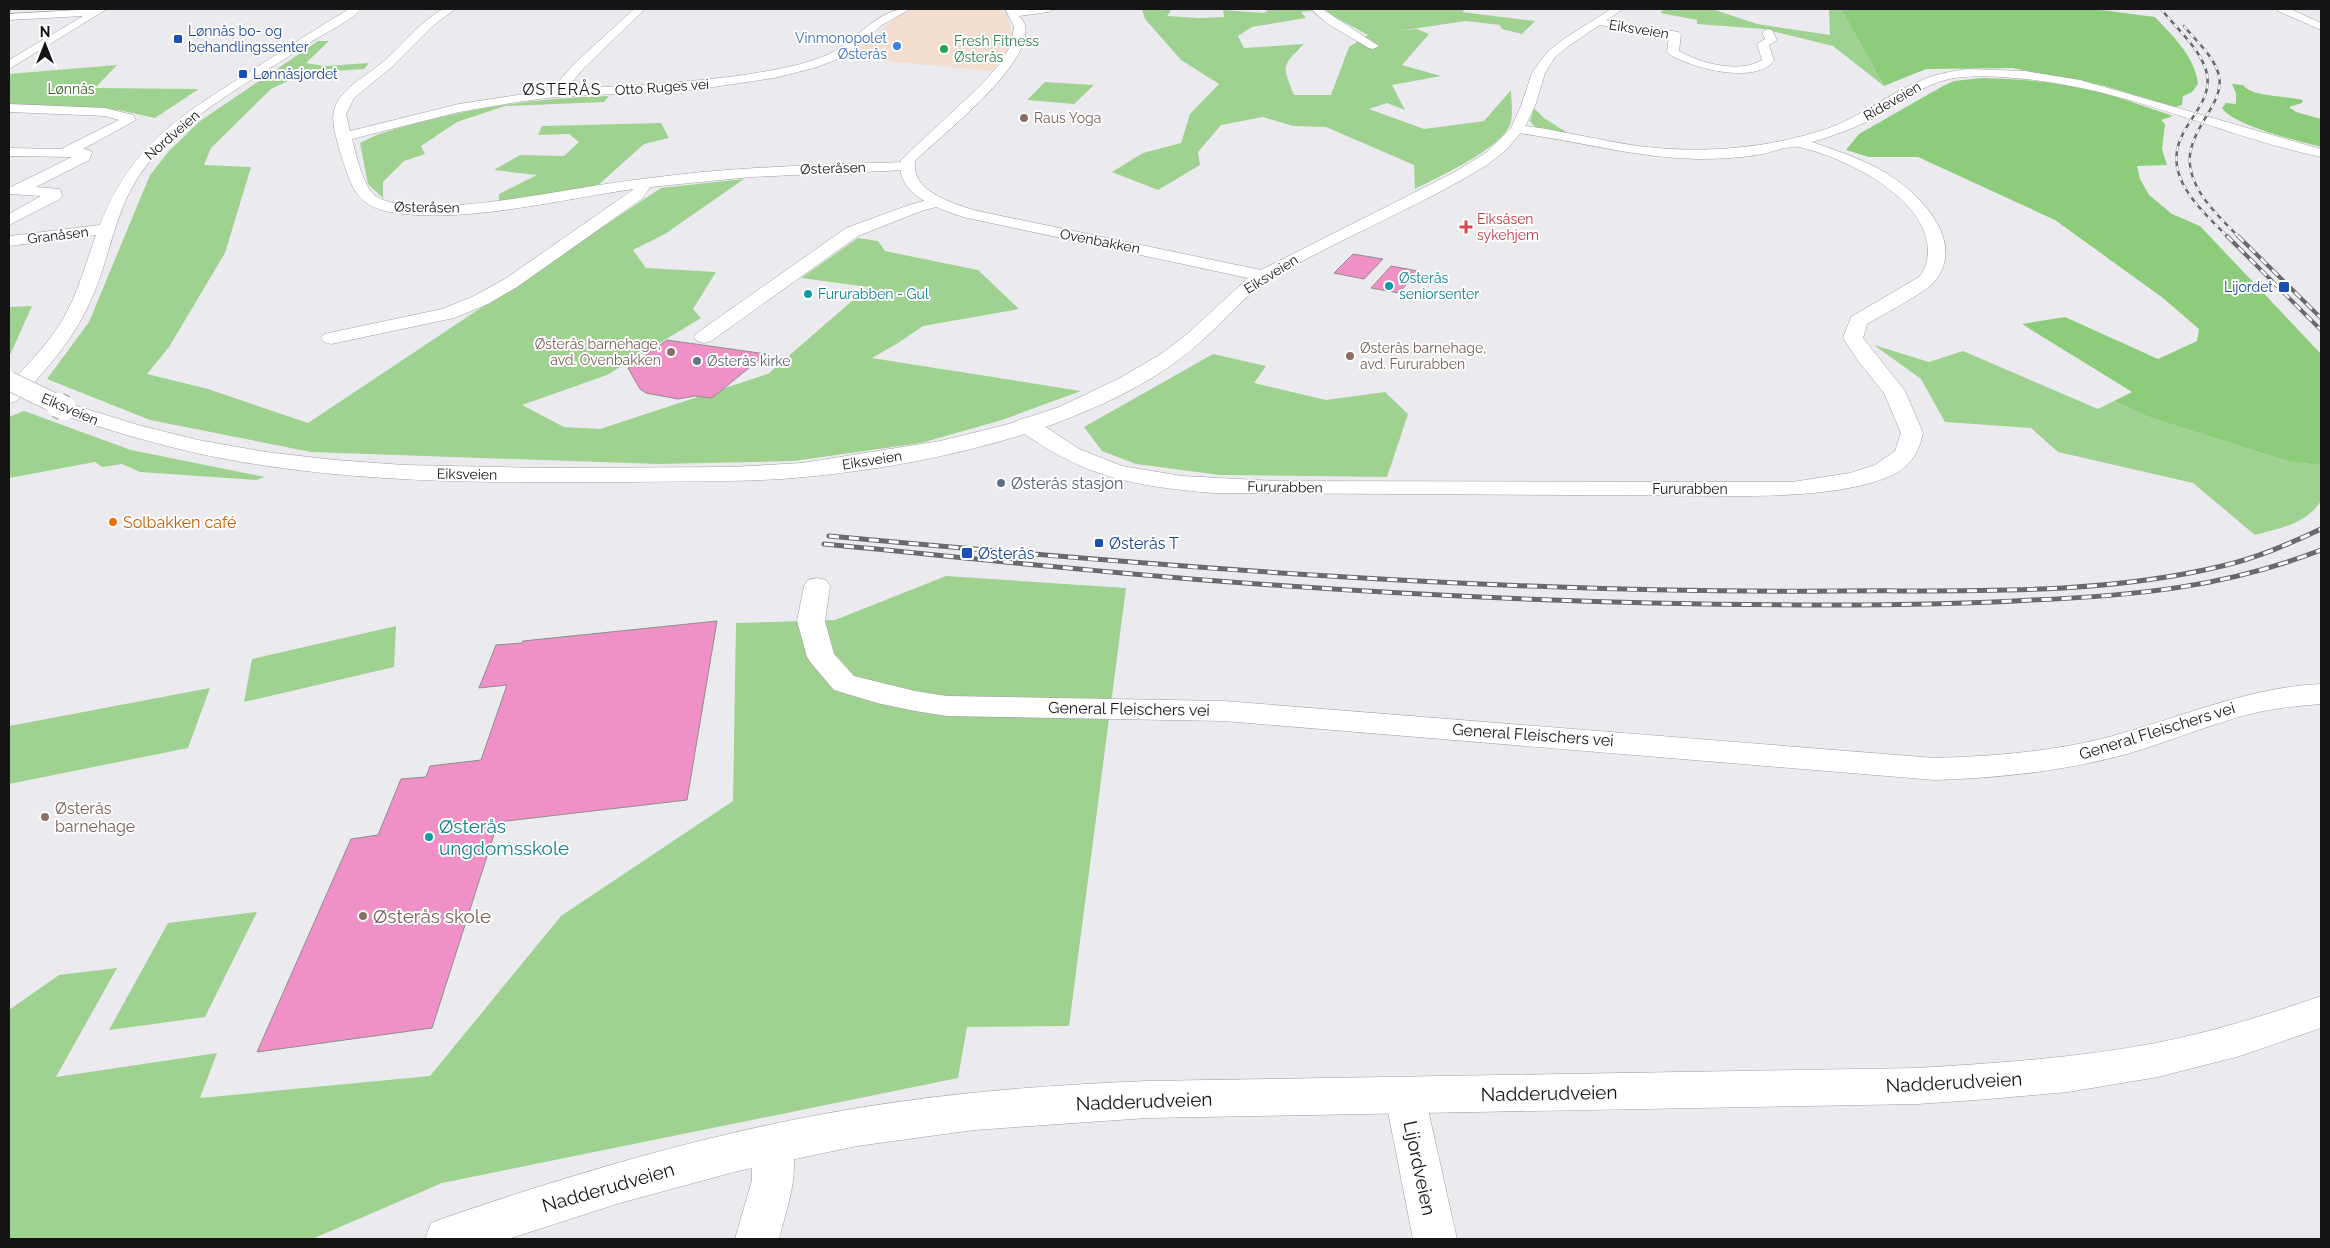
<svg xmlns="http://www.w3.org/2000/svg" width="2330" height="1248" font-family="Raleway,sans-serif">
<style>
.commercial{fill:#f2ddcf}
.green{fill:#9fd290}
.forest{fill:#8dcc7a}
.building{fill:#ef91c6;stroke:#908c8e}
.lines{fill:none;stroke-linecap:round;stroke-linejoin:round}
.street-casing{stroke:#9e9ea2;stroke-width:1}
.secondary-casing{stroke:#9e9ea2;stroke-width:1}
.street{fill:#fff;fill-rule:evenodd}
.secondary{fill:#fff;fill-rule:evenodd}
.rail-far2-casing{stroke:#69696c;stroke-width:2.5}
.rail-far1-casing{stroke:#69696c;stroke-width:4}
.rail-casing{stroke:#69696c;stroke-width:5}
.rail-far2{stroke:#fff;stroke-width:2;stroke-dasharray:5;stroke-linecap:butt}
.rail-far1{stroke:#fff;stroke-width:2.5;stroke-dasharray:8;stroke-linecap:butt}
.rail{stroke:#fff;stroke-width:3;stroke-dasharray:10;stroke-linecap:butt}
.secondary-bridge-far1-casing{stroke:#9e9ea2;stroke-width:20;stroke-linecap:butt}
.secondary-bridge-casing{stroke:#9e9ea2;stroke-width:26;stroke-linecap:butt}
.secondary-bridge-far1{stroke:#fff;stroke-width:19}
.secondary-bridge{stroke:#fff;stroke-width:24}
.transit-dot{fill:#1a4fb4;stroke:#fff;stroke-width:2}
.shop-dot{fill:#3f7fe0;stroke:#fff;stroke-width:2}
.leisure-dot{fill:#2e9e5b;stroke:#fff;stroke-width:2}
.education-dot{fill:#8d6e63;stroke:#fff;stroke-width:2}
.health-dot{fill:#e0444e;stroke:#fff;stroke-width:2}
.culture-dot{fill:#0f9aa8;stroke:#fff;stroke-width:2}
.worship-dot{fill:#6b7280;stroke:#fff;stroke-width:2}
.service-dot{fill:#5c6f8a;stroke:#fff;stroke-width:2}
.food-dot{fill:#e8710a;stroke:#fff;stroke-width:2}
.labels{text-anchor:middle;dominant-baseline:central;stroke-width:4;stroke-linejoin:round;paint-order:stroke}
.far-street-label{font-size:14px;fill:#141415;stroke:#fff}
.far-transit-label{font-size:14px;fill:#164399;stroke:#fff;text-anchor:start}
.far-shop-label{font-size:14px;fill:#366cbe;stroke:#fff;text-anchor:end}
.far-leisure-label{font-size:14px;fill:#27864d;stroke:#fff;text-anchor:start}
.far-park-label{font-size:14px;fill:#2d6716;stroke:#fff}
.far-education-label{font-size:14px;fill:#785e54;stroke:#fff;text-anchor:start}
.far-health-label{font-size:14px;fill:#be3a42;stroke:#fff;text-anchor:start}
.far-culture-label{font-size:14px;fill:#0d838f;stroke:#fff;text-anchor:start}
.far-worship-label{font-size:14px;fill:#5b616d;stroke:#fff;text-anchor:start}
.far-quarter-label{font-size:16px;letter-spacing:1px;fill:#141415;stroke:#fff}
.service-label{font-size:16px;fill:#4e5e75;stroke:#fff;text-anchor:start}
.food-label{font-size:16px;fill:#c56008;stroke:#fff;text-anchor:start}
.transit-label{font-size:16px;fill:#164399;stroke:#fff;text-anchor:start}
.street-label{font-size:16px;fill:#141415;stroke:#fff}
.education-label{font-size:16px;fill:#785e54;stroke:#fff;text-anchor:start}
.near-culture-label{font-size:19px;fill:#0d838f;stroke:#fff;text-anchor:start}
.near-education-label{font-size:19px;fill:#785e54;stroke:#fff;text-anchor:start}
.near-street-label{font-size:19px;fill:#141415;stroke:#fff}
</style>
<rect width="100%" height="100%" fill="#ebebef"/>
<path class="commercial" d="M914 9H998L1007 14 1012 32 1008 51 992 71 840 57 863 45 899 15Z"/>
<path class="green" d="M1142 9H1172L1167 16 1199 18 1224 17 1223 10 1264 13 1269 9H1309L1312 11 1301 12 1306 18 1252 27 1238 36 1244 48 1304 44C1281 67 1282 65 1294 95H1331L1349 47 1368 35 1333 16 1324 9H1465L1462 12 1535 21 1522 34 1502 29 1500 25 1466 21 1398 31 1417 29 1429 34 1402 65 1441 76 1392 85 1405 110 1387 103 1369 109 1424 129 1484 121 1511 90C1511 100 1513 111 1511 121 1506 147 1438 177 1415 189L1414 165 1326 127 1293 126 1263 117 1221 125 1198 152 1200 165 1158 190 1112 172 1143 153 1181 143 1190 114 1219 84 1181 60 1145 19Z
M1664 9H1712L1757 24 1830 35 1829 9H1841L1884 86 1833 46 1764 29 1697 24V20L1660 13Z
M318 41H329L306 63 325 66 369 63 364 69 305 73 271 89 211 148 204 165 251 167 225 253 169 347 147 374 208 389 308 423 661 188 744 179 665 234 633 250 646 268 716 272 693 309 701 318 607 375 522 405 564 427 600 429 768 374 868 287 801 278 858 238 878 241 885 251 978 270 1019 309 923 326 898 343 872 358 1081 391 1002 420 921 443 794 461 658 464 311 452 150 420 47 379 89 322 150 175 169 151 200 121Z
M117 65 95 88 199 89 155 118 118 110 9 108V74Z
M1045 82 1094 85 1074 104 1027 100Z
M609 96 604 102 505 106 457 122 421 146 425 154 404 161 383 182V198L368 184 360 143C380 132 402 127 425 121 488 105 544 98 609 96Z
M1534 108 1544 118 1574 137 1536 128 1530 121Z
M661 123 669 138 644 144 596 187 499 201V194L537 175 494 170 520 155 564 156 579 142 569 134 538 135 542 126Z
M32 306 11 353 9 355V307Z
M1874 345 1929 362 1963 351 2098 409 2114 401 2151 418 2290 462 2321 465V501C2306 524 2280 528 2255 535L2193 483 2058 452 2031 428 1945 422 1921 379Z
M1213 354 1266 366 1254 383 1326 400 1385 392 1408 414 1387 477 1220 475 1136 464 1102 451 1084 427Z
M24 411 131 450 265 477 256 480 140 472 122 464 102 467 95 462 9 478V417Z
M946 576 1126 588 1069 1026 967 1027 958 1078 442 1183 312 1239H9V1010L59 975 117 968 56 1077 217 1053 200 1098 430 1076 561 916 733 801 736 623 835 620Z
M396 626 394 667 244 702 252 659Z
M210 688 188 748 9 784V726Z
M257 912 205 1017 109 1030 168 923Z"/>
<path class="forest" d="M1841 9H2093L2155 17C2172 35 2196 58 2198 84L2192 92 2183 96 2182 105 2175 107 2105 86 2012 68 1926 69 1884 86Z
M1982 78C2022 79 2061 82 2100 92 2125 99 2149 108 2173 116L2161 120 2165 124 2162 149 2167 165 2137 166 2140 179 2149 195 2172 214 2200 226 2321 354V465L2290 462 2151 418 2114 401 2132 392 2022 324 2065 317 2158 359 2197 341 2199 329 2163 298 2055 220 1918 157H1869L1846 150 1859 134 1943 86 1954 81Z
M2232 84 2243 85C2251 97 2288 96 2303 100L2302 103 2289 107 2296 112 2321 119V147C2299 141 2234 126 2222 108L2226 103 2236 104V93Z"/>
<path class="building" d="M1353 254 1383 259 1364 279 1334 273Z
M1391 266 1418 271 1399 293 1371 288Z
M667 340 766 354 712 398 695 396 678 399 646 393 640 389 628 368Z
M717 621 687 800 498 822 432 1028 257 1052 351 839 378 835 401 779 426 777 430 766 481 760 507 685 479 688 496 645 522 643 523 641Z"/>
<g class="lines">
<g class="street-casing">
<path id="street" d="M95 9H107L9 69V60L83 16 9 20V14Z
M443 9H455L435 24 393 66 354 98 346 114 350 131 459 104 551 90 576 62 634 9H645L584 68 566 89C626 86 685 83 744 75 773 70 803 66 829 54 857 41 878 7 910 9L882 25 859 45 838 59 814 68 774 78 693 90 555 97 517 102 459 112 352 139C356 153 363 189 377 197 416 220 547 193 593 186 630 180 666 176 702 172 770 166 838 164 906 162L913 166 906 170 751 177 650 187 643 198 517 287 488 304 454 318 331 344 324 342 321 338 324 334 442 309 474 296 505 279 634 189C561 199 461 225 390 212 363 207 354 194 346 170 342 156 330 125 334 111 335 104 340 97 345 92 356 80 371 72 384 61 404 44 419 22 443 9Z
M1311 9H1322L1379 46 1373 49 1369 48 1328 24Z
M2277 9H2290L2321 23V30L2278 11Z
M1598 19 1679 32 1681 34 1679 51C1699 63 1740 74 1762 60L1757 44 1765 39 1762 32 1768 29 1772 30 1777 40 1769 45 1774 61C1754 85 1691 68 1669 54L1667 52 1669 36 1594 24 1593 22Z
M1968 69 2025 71 2080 80 2321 149V157C2218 135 2120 85 2013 78 1992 76 1970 75 1949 79 1920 86 1897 105 1872 119 1853 129 1832 136 1812 142 1837 151 1863 159 1886 173 1919 193 1967 241 1935 281 1925 293 1882 315 1867 324L1863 338 1905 391 1923 433C1920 446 1916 457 1905 467 1872 494 1781 496 1739 496L1213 493C1133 486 1086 478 1019 430L1016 425 1019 420 1027 418 1035 420 1079 449 1122 466 1182 476 1276 481 1792 482 1850 473 1875 465 1895 451 1901 433 1884 393 1859 362 1843 338 1851 317 1919 277C1926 269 1928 260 1928 249 1926 197 1844 157 1799 147 1789 145 1772 152 1762 154 1741 158 1719 159 1698 159 1636 158 1578 141 1518 133L1511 129 1518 125 1533 127C1568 132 1603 141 1638 146 1703 154 1767 149 1829 128 1862 116 1888 94 1920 81 1935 74 1952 71 1968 69Z
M9 104 105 108 133 115 136 120 83 149 90 150 92 153 89 160 36 187 60 189 62 196 60 199 9 225V214L41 196 9 194V188L72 157 9 156V148L61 149 119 120 105 116 9 112Z
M938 197 944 199 946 202 944 205 921 211 858 236 711 341 704 343 697 341 694 337 697 333 846 228 909 205Z
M817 578 826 580 830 586 825 621 834 654 854 676 915 691 947 696 1224 701 1935 758C1998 756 2062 751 2123 733 2189 714 2252 687 2321 684V704C2297 706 2274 708 2250 714 2208 725 2168 742 2127 754 2064 771 2000 778 1935 780L1224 721 947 716 915 711 877 703 834 690 811 663 807 657 797 621 804 586 808 580Z
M1405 1078 1419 1083 1425 1096 1457 1239H1413L1385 1096 1391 1083Z
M772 1125 787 1131C803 1167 788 1203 779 1239H735L752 1180 751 1145 757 1131Z"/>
</g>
<g class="secondary-casing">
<path id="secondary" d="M349 9H361C351 21 325 33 311 42 254 80 174 120 137 179 116 212 110 252 96 288 83 322 63 350 39 377 31 386 22 401 9 403V385C28 364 49 343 63 319 78 293 86 263 96 235L9 246V236L100 225C131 145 180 116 249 72 282 51 315 29 349 9Z
M1005 9H1054L1049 12 1019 16C1021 18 1025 23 1025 26 1033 65 941 135 915 161 911 191 950 202 973 210L1261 270 1455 172 1487 152 1511 128 1521 106 1532 73 1547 52 1565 38 1611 9H1623L1573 43 1555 57 1545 73 1535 106 1524 129 1506 150 1487 165C1418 208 1341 237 1271 279 1243 296 1222 324 1197 345 1161 377 1116 399 1072 417 985 452 875 472 782 479 731 482 680 481 629 482 485 483 337 484 196 453 148 442 102 428 56 413L53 408 56 403 64 402 138 425 198 440 266 452 335 460 404 465 543 468 731 467 802 463 940 441 1005 425 1059 407 1120 378 1161 354 1186 335 1248 278 963 217C937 208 895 195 901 160L980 86 999 65 1011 45 1014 26Z
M2321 996V1028L2240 1056 2158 1077 2068 1092 1977 1100 1917 1104 1147 1118 974 1130 857 1146 738 1171 620 1203 508 1239H425L431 1223 447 1217C581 1171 718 1131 858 1108 954 1092 1050 1085 1147 1081L1917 1068C1997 1063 2077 1058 2156 1043 2212 1032 2267 1015 2321 996Z"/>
</g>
<use href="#street" class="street"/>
<use href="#secondary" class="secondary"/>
<g class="rail-far2-casing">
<path id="rail-far2" d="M2161 9C2176 28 2202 50 2207 74 2210 89 2203 102 2195 114 2188 125 2179 137 2177 151 2171 185 2207 216 2228 237
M2184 26C2196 41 2215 57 2219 76 2222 90 2214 104 2207 115 2200 127 2192 140 2190 154 2186 187 2218 216 2239 237"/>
</g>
<g class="rail-far1-casing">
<path id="rail-far1" d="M2227 236 2321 330
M2238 236 2321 318"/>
</g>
<g class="rail-casing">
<path id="rail" d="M829 536C1165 567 1501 594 1839 591 1966 590 2098 596 2222 566 2257 558 2289 544 2321 529
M824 544C960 557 1095 572 1231 582 1430 597 1629 605 1828 605 1896 605 1964 604 2032 600 2133 596 2226 587 2321 550"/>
</g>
<use href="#rail-far2" class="rail-far2"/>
<use href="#rail-far1" class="rail-far1"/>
<use href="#rail" class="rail"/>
<g class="secondary-bridge-far1-casing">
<path id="secondary-bridge-far1" d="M9 381 61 406"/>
</g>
<g class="secondary-bridge-casing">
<path id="secondary-bridge" d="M58 405 64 408"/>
</g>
<use href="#secondary-bridge-far1" class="secondary-bridge-far1"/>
<use href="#secondary-bridge" class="secondary-bridge"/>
</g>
<g class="transit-dot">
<rect x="173" y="34" width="10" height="10" rx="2.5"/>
<rect x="238" y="69" width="10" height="10" rx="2.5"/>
<rect x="2278" y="281" width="12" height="12" rx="2.5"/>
<rect x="1094" y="538" width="10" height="10" rx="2.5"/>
<rect x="961" y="547" width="12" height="12" rx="2.5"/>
</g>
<circle class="shop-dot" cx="897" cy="46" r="5"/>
<circle class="leisure-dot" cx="944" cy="49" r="5"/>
<g class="education-dot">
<circle cx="1024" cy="118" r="5"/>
<circle cx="671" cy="352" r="5"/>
<circle cx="1350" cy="356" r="5"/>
<circle cx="45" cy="817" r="5"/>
<circle cx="363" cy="916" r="5"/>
</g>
<path class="health-dot" d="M1463.5 219.5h5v5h5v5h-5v5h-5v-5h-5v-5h5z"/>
<g class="culture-dot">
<circle cx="1389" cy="286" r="5"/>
<circle cx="808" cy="294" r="5"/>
<circle cx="429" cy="837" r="5"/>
</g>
<circle class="worship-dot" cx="697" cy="361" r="5"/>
<circle class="service-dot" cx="1001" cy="483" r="5"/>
<circle class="food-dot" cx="113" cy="522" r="5"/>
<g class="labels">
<g class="far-street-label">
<text transform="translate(1639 29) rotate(9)">Eiksveien</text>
<text transform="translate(662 87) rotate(-4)">Otto Ruges vei</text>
<text transform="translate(1892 101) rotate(-30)">Rideveien</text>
<text transform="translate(172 135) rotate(-41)">Nordveien</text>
<text transform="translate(833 168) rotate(-2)">Østeråsen</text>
<text transform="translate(427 207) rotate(1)">Østeråsen</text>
<text transform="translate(58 235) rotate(-7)">Granåsen</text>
<text transform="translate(1100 241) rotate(11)">Ovenbakken</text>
<text transform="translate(1271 274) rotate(-32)">Eiksveien</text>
<text transform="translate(70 409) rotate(23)">Eiksveien</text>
<text transform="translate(872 460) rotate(-9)">Eiksveien</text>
<text transform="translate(467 474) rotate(1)">Eiksveien</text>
<text transform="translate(1285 487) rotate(1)">Fururabben</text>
<text x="1690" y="489">Fururabben</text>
</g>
<g class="far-transit-label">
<text x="188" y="31">Lønnås bo- og<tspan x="188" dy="16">behandlingssenter</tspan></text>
<text x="253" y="74">Lønnåsjordet</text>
<text x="2273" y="287" text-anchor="end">Lijordet</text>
</g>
<g class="far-shop-label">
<text x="887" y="38">Vinmonopolet<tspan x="887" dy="16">Østerås</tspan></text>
</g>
<g class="far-leisure-label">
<text x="954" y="41">Fresh Fitness<tspan x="954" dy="16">Østerås</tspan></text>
</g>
<g class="far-park-label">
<text x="71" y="89">Lønnås</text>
</g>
<g class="far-education-label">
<text x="1034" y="118">Raus Yoga</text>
<text x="661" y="344" text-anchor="end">Østerås barnehage,<tspan x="661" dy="16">avd. Ovenbakken</tspan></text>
<text x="1360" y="348">Østerås barnehage,<tspan x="1360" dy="16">avd. Fururabben</tspan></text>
</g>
<g class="far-health-label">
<text x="1477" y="219">Eiksåsen<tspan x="1477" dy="16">sykehjem</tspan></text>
</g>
<g class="far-culture-label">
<text x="1399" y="278">Østerås<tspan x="1399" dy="16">seniorsenter</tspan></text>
<text x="818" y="294">Fururabben - Gul</text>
</g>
<g class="far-worship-label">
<text x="707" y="361">Østerås kirke</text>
</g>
<g class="far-quarter-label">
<text x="562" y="89">ØSTERÅS</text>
</g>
<g class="service-label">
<text x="1011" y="483">Østerås stasjon</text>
</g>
<g class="food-label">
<text x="123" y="522">Solbakken café</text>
</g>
<g class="transit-label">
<text x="1109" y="543">Østerås T</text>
<text x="978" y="553">Østerås</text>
</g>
<g class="street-label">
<text transform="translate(1129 709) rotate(1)">General Fleischers vei</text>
<text transform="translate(2157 731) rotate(-17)">General Fleischers vei</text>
<text transform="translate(1533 735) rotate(4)">General Fleischers vei</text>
</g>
<g class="education-label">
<text x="55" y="808">Østerås<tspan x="55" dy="18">barnehage</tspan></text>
</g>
<g class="near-culture-label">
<text x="439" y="826">Østerås<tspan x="439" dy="22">ungdomsskole</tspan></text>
</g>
<g class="near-education-label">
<text x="373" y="916">Østerås skole</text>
</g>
<g class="near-street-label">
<text transform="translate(1954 1082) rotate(-3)">Nadderudveien</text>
<text transform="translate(1549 1093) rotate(-1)">Nadderudveien</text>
<text transform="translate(1144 1101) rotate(-2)">Nadderudveien</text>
<text transform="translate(1420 1168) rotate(78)">Lijordveien</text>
<text transform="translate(608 1187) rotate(-16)">Nadderudveien</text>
</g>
</g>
<rect width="2330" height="1248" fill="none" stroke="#141415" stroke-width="20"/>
<g transform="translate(45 45)" stroke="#ffffff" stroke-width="4" paint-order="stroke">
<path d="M0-4L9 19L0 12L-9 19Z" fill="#141415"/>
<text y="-8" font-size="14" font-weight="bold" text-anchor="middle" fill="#141415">N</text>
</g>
</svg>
